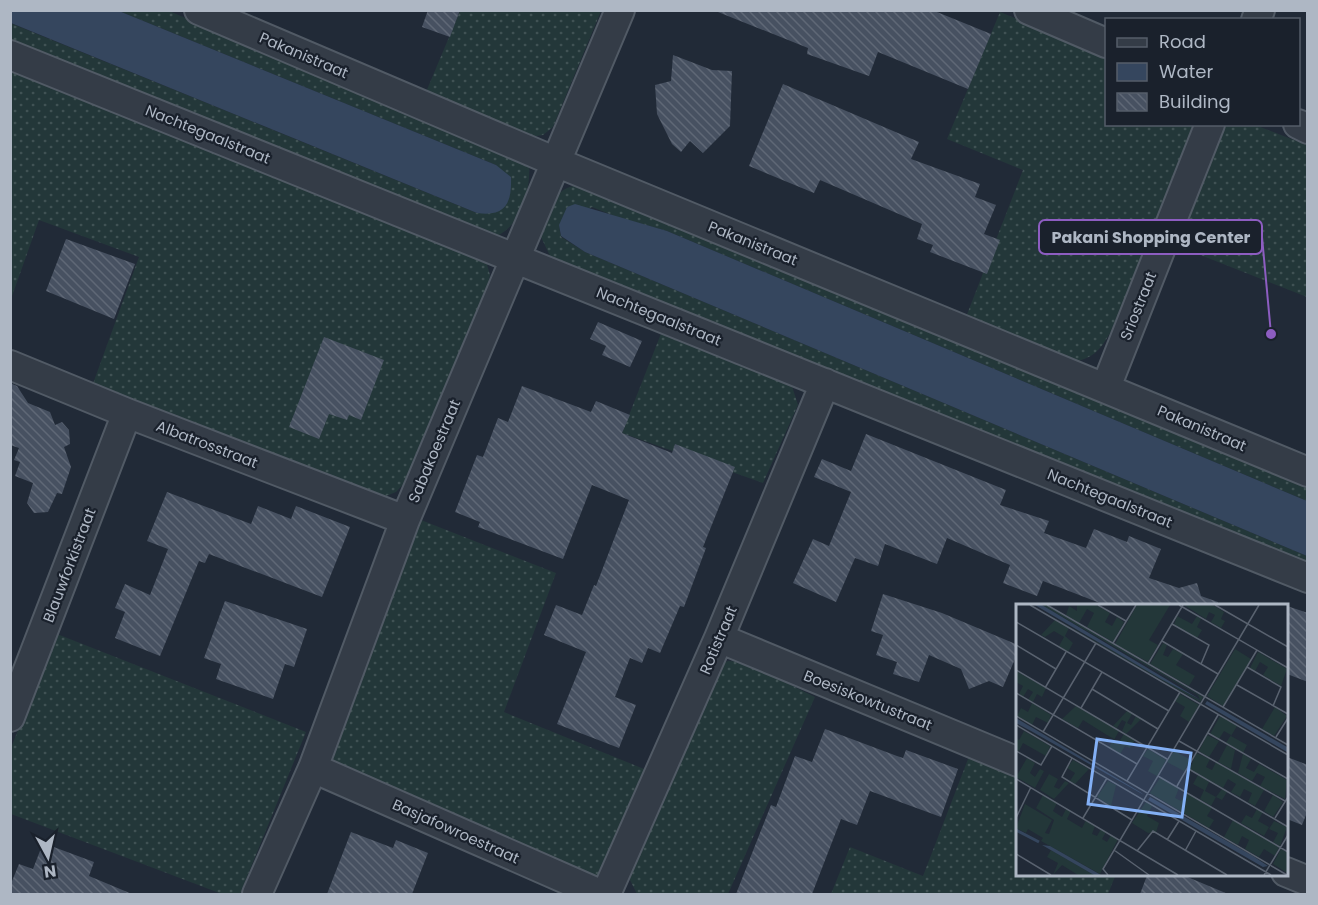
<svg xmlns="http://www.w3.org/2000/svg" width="1318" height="905" font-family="Poppins,sans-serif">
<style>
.grass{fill:url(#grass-dots)}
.water{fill:#35465e}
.building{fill:url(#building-back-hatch)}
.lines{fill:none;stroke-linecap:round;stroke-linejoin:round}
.minor-casing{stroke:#515a65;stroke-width:32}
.minor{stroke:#343c47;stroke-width:28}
.labels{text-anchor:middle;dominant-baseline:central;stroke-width:4.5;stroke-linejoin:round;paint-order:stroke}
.street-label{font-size:15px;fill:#aeb7c4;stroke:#1a212c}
.inset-river{fill:none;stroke:#35465e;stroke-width:3}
.inset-road{fill:none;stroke:#59626f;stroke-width:1.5}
.view{fill:#83b0f5;fill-opacity:0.15;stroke:#83b0f5;stroke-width:3}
.inset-edge{fill:none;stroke:#aeb7c4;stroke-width:3}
.leader{fill:none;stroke:#8d5dc1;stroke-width:2}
.callout-dot{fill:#8d5dc1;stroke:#1a212c;stroke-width:2}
.callout{fill:#1a212c;stroke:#8d5dc1;stroke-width:2}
.callout-label{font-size:16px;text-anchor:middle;font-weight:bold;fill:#aeb7c4}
</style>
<defs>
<pattern id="grass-dots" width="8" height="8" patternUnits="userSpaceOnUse" patternTransform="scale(1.5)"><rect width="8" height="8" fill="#233739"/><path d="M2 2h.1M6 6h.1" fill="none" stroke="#405254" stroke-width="1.8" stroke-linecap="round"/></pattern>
<pattern id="building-back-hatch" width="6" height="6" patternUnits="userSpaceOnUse" patternTransform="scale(1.5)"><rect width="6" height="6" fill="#475161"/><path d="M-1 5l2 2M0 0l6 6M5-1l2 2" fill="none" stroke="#5f6876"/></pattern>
</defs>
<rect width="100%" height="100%" fill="#212a37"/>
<path class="grass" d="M119 11H169L529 163C531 190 522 224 497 236L11 47 10 23 477 213 496 165Z
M460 11H601L553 127 543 135 530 137 426 92Z
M1000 12 1106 55V124L1200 125 1110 333C1100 351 1092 359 1072 362L966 317 1023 170 947 139Z
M11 65 486 261 490 275 487 293 407 480 396 492 381 498 91 389 139 257 39 220 11 299Z
M1220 125H1255L1307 145V297L1175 245Z
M589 184 1307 479V501L667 231 617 217 592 207 559 225 561 237 585 252 1307 556V568L560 263 550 256 540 235C553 204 551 185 589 184Z
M664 326 790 380 798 405 763 483 622 433Z
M421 520 556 573 504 712 649 771 600 875 587 877 348 780 329 759 330 733Z
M57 634 306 732 240 894H222L11 814 10 750Z
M728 661 744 662 815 697 728 894H637L625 870 715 667Z
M970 754 1018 774V874H1116L1108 894H831L850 847 923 876Z"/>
<path class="water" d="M10 11H119L496 165 511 177C512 204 505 217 477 213L11 23Z
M575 204 667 231 1307 501V556L585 252 561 236 559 225 567 207Z"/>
<path class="building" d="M428 10H460L450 37 422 27Z
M713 10H932L991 34 968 89 878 52 869 76 807 54 808 48Z
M673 55 712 70 732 71 730 126 703 153 690 141 681 152 672 144 657 114 655 85 671 81Z
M783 84 919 142 911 159 980 184 975 197 996 205 984 234 1000 240 987 274 930 252 933 245 917 239 922 224 820 180 814 193 749 166Z
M66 239 135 264 114 319 46 291Z
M598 322 642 341 630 367 602 355 606 346 590 339Z
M324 337 384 360 361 420 349 415 347 420 329 414 319 439 289 427Z
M10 383 17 386 28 403 50 412 55 425 62 422 69 430 70 444 64 447 71 467 62 494 57 493 48 512 34 513 27 503 33 483 15 476 20 462 14 460 19 448 10 445Z
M522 386 591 412 596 401 630 415 622 433 672 453 675 444 735 467 703 547 706 548 684 607 680 606 660 653 648 648 642 663 630 658 615 697 636 705 619 748 557 724 586 652 544 635 556 605 582 615 594 585 596 586 629 500 592 485 563 559 478 527 480 522 455 512 477 455 483 457 498 418 508 422Z
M866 434 1006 490 1000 505 1049 521 1044 533 1086 548 1094 529 1127 542 1129 536 1161 549 1149 578 1179 588 1197 583 1201 596 1218 602V605H1105L1043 581 1037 596 1003 583 1010 565 947 538 937 564 885 544 878 566 855 558 836 602 793 583 813 539 829 546 851 492 814 477 822 459 851 471Z
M167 492 251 524 258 506 291 519 296 506 350 527 322 597 209 554 205 563 199 561 160 656 115 638 125 612 115 608 125 584 150 595 168 549 147 541Z
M883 594 942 613 1018 645V652L1003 687 989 681 969 689 961 669 929 655 919 682 893 674 897 662 876 655 883 635 871 631Z
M225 601 307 629 294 667 285 664 273 699 216 679 221 664 204 658Z
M1287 606 1308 613V682L1287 674Z
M825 729 897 756 903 758 906 750 958 769 941 817 870 791 857 825 841 819 812 894H736L771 805 776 807 795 756 812 762Z
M1287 757 1308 765V810L1302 825 1287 819Z
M351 832 393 848 396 840 428 853 412 894H327Z
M43 843 94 862 89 876 132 894H10V886L19 864 33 869Z
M1148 873H1178L1228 894H1140Z"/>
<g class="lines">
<g class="minor-casing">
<path id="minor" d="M199 10 556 162 1308 472
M1029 10 1106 43
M1256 20 1260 10
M10 55 1308 578
M1298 124 1308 129
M10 365 127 413 405 520
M1106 387 1210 124
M719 638 1018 762
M10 717 127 413
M313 768 600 894
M1286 872 1308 881
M257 894 313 768 405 520 620 10
M606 894 719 638 825 383"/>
</g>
<use href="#minor" class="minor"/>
</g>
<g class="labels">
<g class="street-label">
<text transform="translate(304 55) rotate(23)">Pakanistraat</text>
<text transform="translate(208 134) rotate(22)">Nachtegaalstraat</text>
<text transform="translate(753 243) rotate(22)">Pakanistraat</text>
<text transform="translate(1138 306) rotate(-68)">Sriostraat</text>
<text transform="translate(659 316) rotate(22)">Nachtegaalstraat</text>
<text transform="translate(1202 428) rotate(23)">Pakanistraat</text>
<text transform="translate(207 444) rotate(21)">Albatrosstraat</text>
<text transform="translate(434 451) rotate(-67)">Sabakoestraat</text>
<text transform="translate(1110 498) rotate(22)">Nachtegaalstraat</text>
<text transform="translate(69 565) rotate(-69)">Blauwforkistraat</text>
<text transform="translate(718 640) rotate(-67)">Rotistraat</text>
<text transform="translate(868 700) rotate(22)">Boesiskowtustraat</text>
<text transform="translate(456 831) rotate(24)">Basjafowroestraat</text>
</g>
</g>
<g transform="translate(1016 604)">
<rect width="272" height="272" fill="#212a37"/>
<path d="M15 1 184 96 182 91 26 1H30L187 93 185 97 184 98ZM61 1H80L94 9 89 18 96 22 101 13 108 18 97 38 71 23 78 9 71 5 63 19 50 11 53 2 61 7ZM121 1H154L133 36 142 41 132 58 99 40ZM168 1H197L208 8 205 15 209 17 205 24 195 18 199 11 193 8 190 15ZM161 12 176 20 181 12 185 15 181 23 186 26 181 34 158 21ZM39 16 53 24 49 32 57 39 52 48 43 42 48 33 38 27 29 33 25 31ZM147 39 151 41 147 51 152 53 157 45 167 50 160 61 179 72 173 82 134 60ZM219 45 235 55 207 102 191 92ZM242 48 271 65 265 82 247 71 252 63 244 58 239 67 234 64ZM0 67 30 84 26 93 21 90 17 98 12 96 17 88 12 85 7 93 3 90 7 82 0 78ZM164 90 183 101 173 118 164 112 169 103 159 97ZM16 99 35 111 32 119 20 113 16 121 1 112 5 104 12 108ZM60 102 103 127 98 136 103 138 108 130 119 136 114 144 109 142 104 150 93 143 98 135 91 131 67 116 62 124 46 115ZM259 103 271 112 258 132 246 125ZM111 107 116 110 111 119 115 121 120 112 125 115 110 130 106 127 110 118 106 116 101 124 97 122ZM204 112 221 122 215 132 231 141 227 149 210 139 215 131 208 127 203 135 194 130ZM8 127 34 142 30 152 7 139 3 147 0 146V134L3 136ZM191 131 203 137 193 153 183 147ZM211 141 219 146 215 165 202 158ZM132 145 150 156 141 172 132 167 137 157 127 152ZM158 147 175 156 168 167 151 158ZM180 149 194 155 190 163 196 166 200 158 248 186 239 202 232 198 236 189 228 185 224 193 215 188 220 180 212 175 207 184 174 165ZM227 150 235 155 230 164 238 168 243 160 271 176 269 195 244 182 249 173 241 169 236 177 222 169ZM11 154 19 159 14 169 19 173 24 165 28 167 19 184 0 173ZM57 156 73 165 59 180 54 177 59 169 51 164ZM33 170 42 175 38 183 43 185 49 177 53 179 38 195 24 186ZM182 171 193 178 189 187 200 193 206 185 211 188 206 196 200 193 195 202 184 195 188 186 177 180ZM144 174 163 184 159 194 165 197 170 189 196 204 191 212 198 216 193 224 134 189ZM92 177 100 181 95 202 81 193ZM27 191 41 199 37 207 46 213 50 205 55 207 51 215 66 224 70 216 79 222 76 230 81 232 85 225 90 228 86 235 91 238 95 231 102 235 84 270 25 237 27 234 12 225 10 229 0 224 9 200 36 216 29 229 33 230 38 216 20 204ZM257 191 267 198 257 213 248 207ZM130 198 136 202 131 212 143 219 140 228 132 229 116 219ZM241 205 247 208 242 217 253 223 248 232 225 219 230 211 236 214ZM217 216 263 243 259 252 248 245 243 253 229 245 233 236 226 232 222 241 208 233ZM258 217 271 223 264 242 257 238 262 229 253 225ZM265 245 271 248V269L257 260ZM35 246 78 271H62L46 261 37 271 42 259 31 253Z" fill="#233739"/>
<path d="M19 1H26L185 96 145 75ZM191 97 271 143V148L189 100ZM0 114 124 188 128 191 15 127 0 119ZM134 193 237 252 252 262 247 263 195 233 132 196ZM26 241 34 242 85 271H78Z" fill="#35465e"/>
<path class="inset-river" d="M0 226 23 238"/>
<path class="inset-road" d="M14 1 272 151M31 1 272 141M82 1 110 17M163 1 272 64M199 1 272 43M0 18 153 107M156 20 193 41 185 60M146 37 202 70M97 39 120 1M0 41 40 65M132 60 167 1M231 63 265 83 257 102M0 66 151 155M221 81 272 110M29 84 50 48M76 85 142 125M0 89 121 160M207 103 241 46M65 104 86 68M0 112 271 271M0 121 255 271M27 128 80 39M192 129 272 175M260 133 272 114M163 137 269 197M0 147 25 161 36 142M56 154 46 173 116 216M171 164 272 223M142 172 272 248M0 175 162 271M111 177 164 88M161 182 202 111M0 214 15 183M67 214 91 174M259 214 272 193M151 236 163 217M98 246 133 271M121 247 137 227 211 271M169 247 180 227M0 250 35 271M92 271 87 265 243 1M248 271 272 231"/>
<path class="view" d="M81 135 175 149 166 213 72 200Z"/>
<rect width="272" height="272" class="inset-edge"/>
</g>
<path class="leader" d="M1271 334L1262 237"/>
<circle class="callout-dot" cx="1271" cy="334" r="6"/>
<rect class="callout" x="1039" y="220" width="223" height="34" rx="6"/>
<g class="callout-label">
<text x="1151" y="243">Pakani Shopping Center</text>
</g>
<rect width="1318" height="905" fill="none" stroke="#aeb7c4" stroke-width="24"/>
<rect x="1105" y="18" width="195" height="108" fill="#1a212c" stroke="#555d69" stroke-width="1.5"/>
<rect x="1117" y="38" width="30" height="9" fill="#343c47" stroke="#555d69" stroke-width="1.5"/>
<text x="1159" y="48" font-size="18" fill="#aeb7c4">Road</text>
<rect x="1117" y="63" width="30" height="18" fill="#35465e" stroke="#555d69" stroke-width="1.5"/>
<text x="1159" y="78" font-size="18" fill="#aeb7c4">Water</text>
<rect x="1117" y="93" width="30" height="18" fill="url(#building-back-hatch)" stroke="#555d69" stroke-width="1.5"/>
<text x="1159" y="108" font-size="18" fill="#aeb7c4">Building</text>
<g transform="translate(48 857) rotate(172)" stroke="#1a212c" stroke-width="4.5" paint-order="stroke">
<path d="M0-4.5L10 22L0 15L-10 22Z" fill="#aeb7c4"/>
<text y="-9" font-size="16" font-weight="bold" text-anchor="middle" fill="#aeb7c4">N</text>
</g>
</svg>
